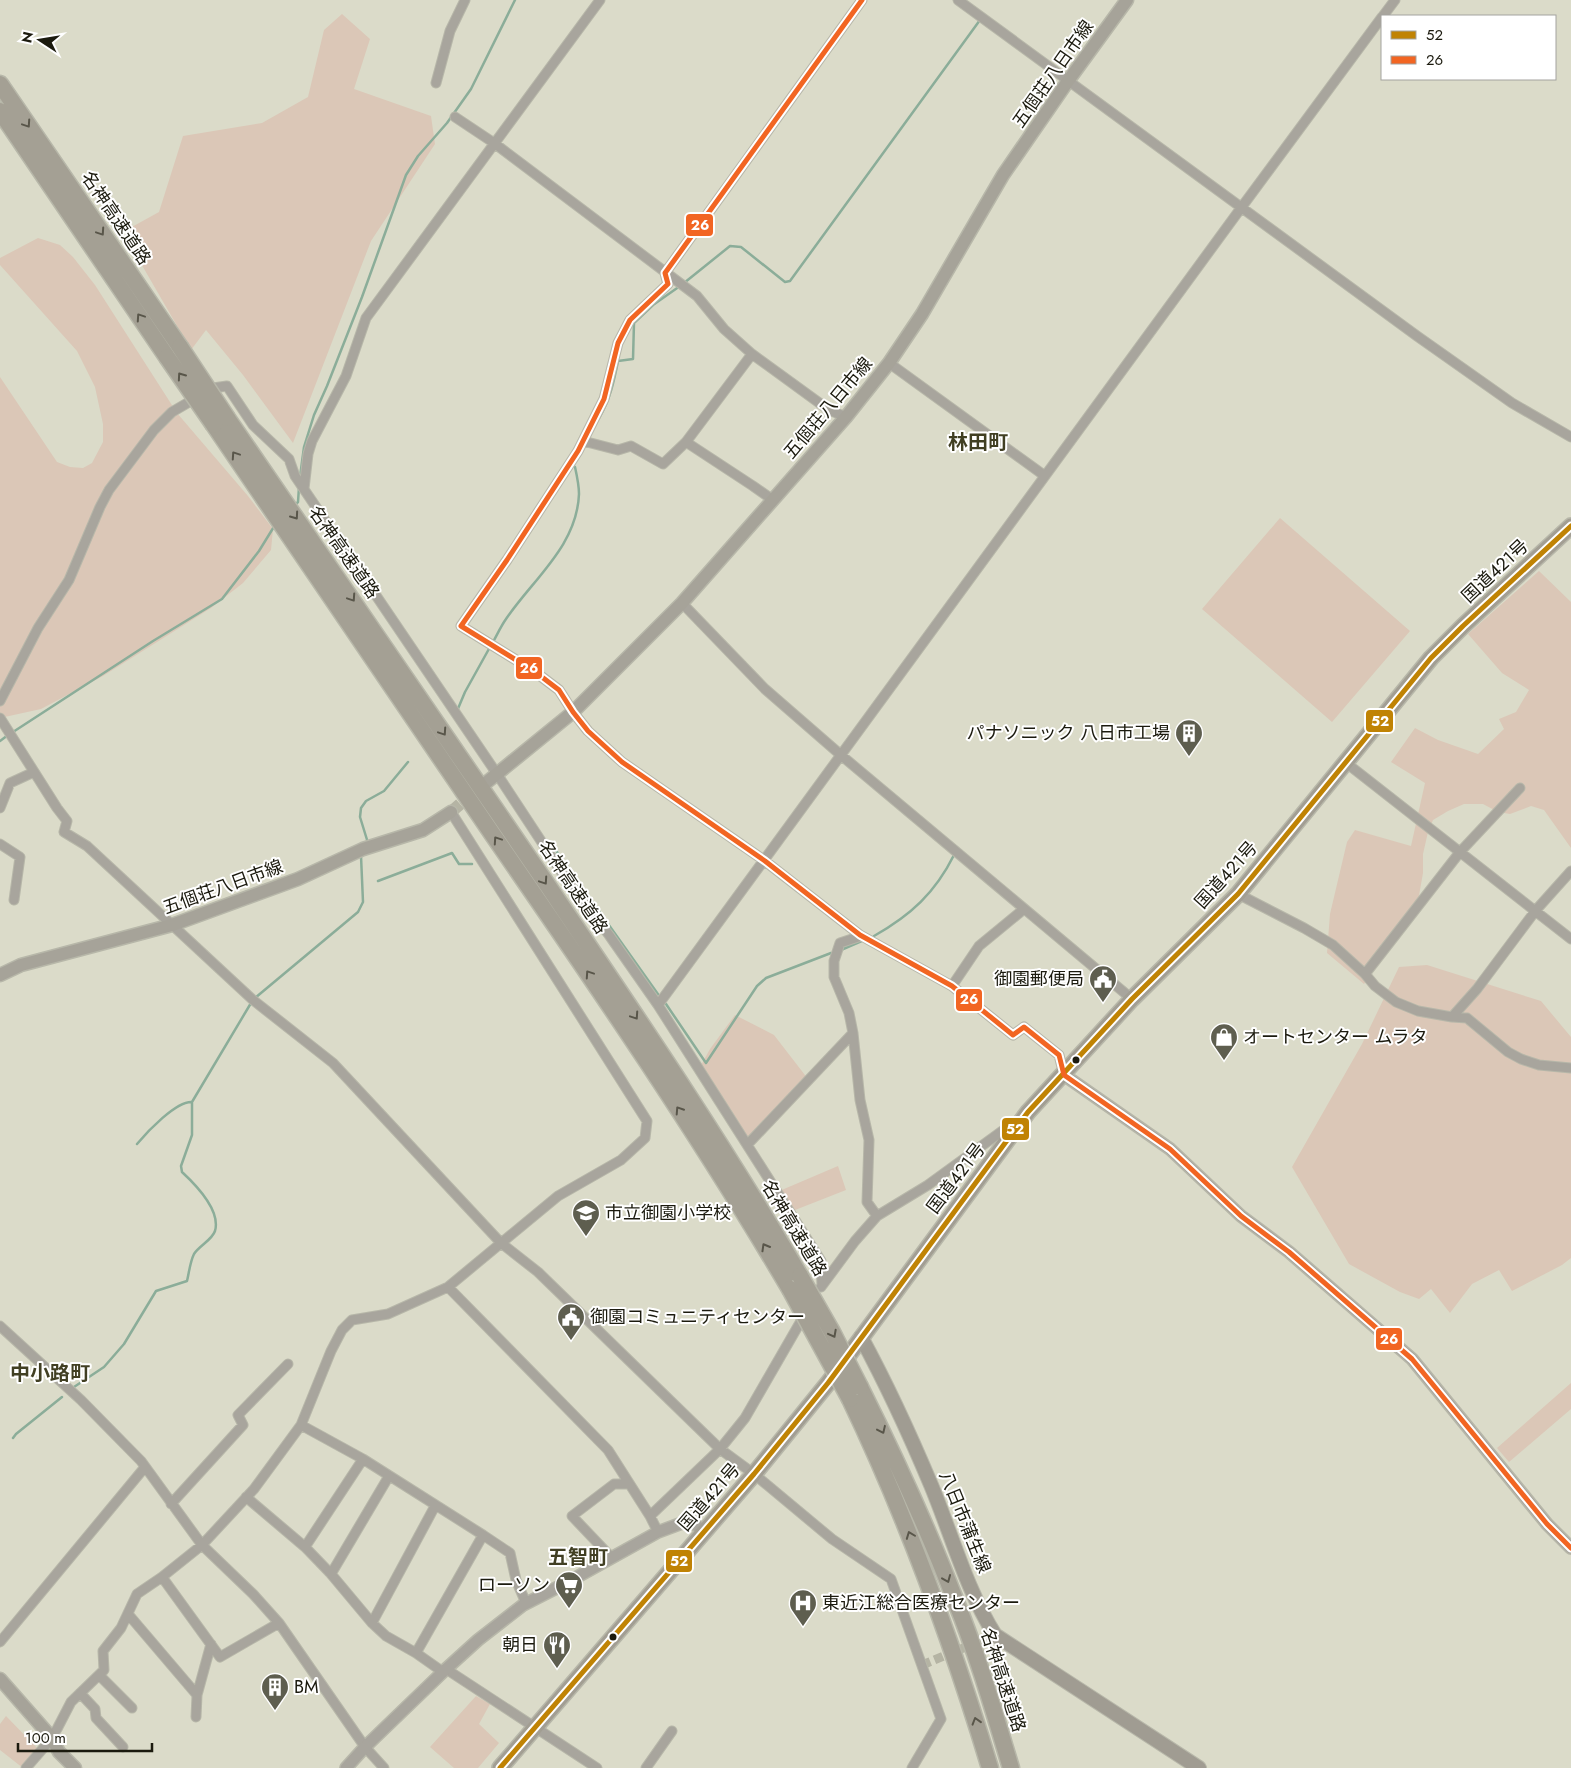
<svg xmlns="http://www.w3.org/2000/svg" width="1571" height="1768" font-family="Jost,'Noto Sans JP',sans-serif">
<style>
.green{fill:#dbc7b7}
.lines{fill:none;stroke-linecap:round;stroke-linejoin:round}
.stream{stroke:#8bad99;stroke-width:2.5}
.minor-tunnel{stroke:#b5b4a4;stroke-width:9;stroke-dasharray:9 4.5;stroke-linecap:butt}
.secondary-tunnel{stroke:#b5b4a4;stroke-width:12;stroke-dasharray:12 6;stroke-linecap:butt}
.minor-casing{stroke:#b7b7a9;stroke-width:11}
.tertiary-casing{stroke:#b7b7a9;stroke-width:14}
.secondary-casing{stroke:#b7b7a9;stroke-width:15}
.primary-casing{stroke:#b7b7a9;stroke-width:16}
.trunk-casing{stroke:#b7b7a9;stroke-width:18}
.motorway-casing{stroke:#b7b7a9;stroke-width:19}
.minor{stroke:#a8a59d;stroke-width:9}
.tertiary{stroke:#a8a59d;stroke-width:11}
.secondary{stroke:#a6a399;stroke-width:12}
.primary{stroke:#a09c92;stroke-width:14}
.trunk{stroke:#a29e93;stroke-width:15}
.motorway{stroke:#a4a094;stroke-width:16}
.motorway-bridge-casing{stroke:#b7b7a9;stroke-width:19;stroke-linecap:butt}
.motorway-bridge{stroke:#a4a094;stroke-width:16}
.bus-1-casing{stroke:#fff;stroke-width:9}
.bus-2-casing{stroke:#fff;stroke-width:9}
.bus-1{stroke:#c08304;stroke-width:5}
.bus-2{stroke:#f26522;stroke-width:5}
.oneway{stroke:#59564a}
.bus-dot{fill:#1b1a0e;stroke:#fff;stroke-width:2}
.labels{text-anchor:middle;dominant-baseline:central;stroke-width:4;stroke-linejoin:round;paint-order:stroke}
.street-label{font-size:18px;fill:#1b1a0e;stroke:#fff}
.poi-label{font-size:18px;fill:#1b1a0e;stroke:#fff;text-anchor:start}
.quarter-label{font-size:20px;font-weight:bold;fill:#413f23;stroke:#fff}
.line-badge{stroke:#fff;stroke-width:2}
.badge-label{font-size:14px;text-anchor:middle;font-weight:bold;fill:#fff}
</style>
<rect width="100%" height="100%" fill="#dbdbc9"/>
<path class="green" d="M342 14 370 39 354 89 431 116 435 144 371 241 293 443 243 375 206 330 191 350 132 248 130 228 159 212 183 136 262 123 308 97 324 30Z
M38 238 60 245 73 257 95 285 177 413 248 496 273 529 271 550 243 583 211 608 103 676 41 709 0 718V377L57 462 70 467 83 468 92 463 103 442V424L95 387 77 351 0 265V258Z
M1280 518 1410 631 1332 722 1202 609Z
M1539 571 1571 602V848L1544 810 1531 806 1510 814 1498 812 1483 804H1464L1448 811 1433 820 1428 832 1423 854V873L1415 918 1404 930 1364 984 1327 953 1330 914 1347 842 1355 830 1411 846 1425 783 1391 762 1415 728 1438 740 1478 754 1504 729 1499 719 1516 712 1529 690 1502 673 1468 634Z
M1427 965 1541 1001 1571 1037V1258L1562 1265 1512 1291 1499 1270 1472 1284 1450 1313 1431 1289 1419 1299 1400 1292 1349 1264 1292 1167 1362 1044 1399 967Z
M735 1015 774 1035 808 1079 747 1145 699 1069 710 1049Z
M838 1166 846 1190 790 1212 777 1192Z
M1571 1383V1409L1509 1462 1497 1448Z
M476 1696 490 1704 479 1724 499 1743 478 1768H454L430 1747Z
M6 1716 39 1750 23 1768 0 1750V1724Z"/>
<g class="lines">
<path class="stream" d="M684 283 730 246 741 247 785 282 790 281 980 20
M599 418C610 400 614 381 618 361L633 359 634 323 653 305 680 286
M300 477 304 447 314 415 327 386 362 297 406 175 418 156 447 123 471 89 515 0
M295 505 298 502 299 487
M493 642C497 635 501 626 506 619 533 579 577 546 579 494 579 485 577 476 575 467
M457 711 465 692 490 647
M13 732 153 641 222 599 259 551 275 525
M0 741 8 735
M368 843 360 817 361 808 366 801 384 791 408 762
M552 845 660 997
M378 881 452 853 459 864H472
M874 936C911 915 935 893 954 855
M841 950 864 940
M255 998 358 912 363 902 361 856
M666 1004 706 1063 757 986 766 978 831 953
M137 1144C147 1132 176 1101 192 1102
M74 1387 104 1367 124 1344 156 1291 187 1281C189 1273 190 1262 194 1254 199 1246 212 1240 215 1231 221 1210 196 1185 182 1172L181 1166 192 1135V1102L251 1003
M13 1438 16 1434 62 1397"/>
<path class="minor-tunnel" d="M922 1665 995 1635"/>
<path class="secondary-tunnel" d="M451 812 473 793"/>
<g class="minor-casing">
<path id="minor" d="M862 0 665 273 668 284 630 320 618 343 604 399 578 451 507 560 461 626 534 671 559 690 573 712 588 731 622 762 765 861 860 935 952 986 1013 1035 1024 1027 1059 1055 1064 1075
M958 0 1417 336 1512 403 1571 437
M1383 16 1395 0
M436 83 450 31 465 0
M455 117 494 143 697 296 724 329 752 354 829 410 846 417
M889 363 1045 476
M583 441 618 450 631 446 663 464 686 442 752 354
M686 442 753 486 773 500
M304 489 308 454 312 441 346 376 366 318 600 0
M682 603 765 689 842 756 1132 999
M0 701 38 628 69 580 100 507 109 490 154 430 172 412 213 388 227 386 253 425 289 459 295 476 497 774 568 882 609 935 658 1005 821 1261 822 1285
M0 718 57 808 67 821 64 832 87 846 253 1000 333 1063 501 1243 538 1272 720 1449 754 1474 832 1539 891 1579 941 1719 912 1768
M1345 762 1571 939
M0 808 10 783 34 772
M451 812 647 1121 645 1138 621 1160 558 1196 448 1287 608 1450 650 1516 658 1532
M0 844 20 857 14 900
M1238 894 1304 928 1333 945 1365 974 1375 986 1396 1002 1418 1011 1452 1017 1467 1018 1508 1052 1521 1059 1539 1065 1571 1068
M861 936 840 943 834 961V977L849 1013 853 1033 860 1100 869 1140 867 1202 877 1216
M1365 974 1460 852 1520 788
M952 986 979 946 1024 909
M658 1005 1241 208 1382 17
M1452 1017 1477 989 1536 910 1571 871
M747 1145 853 1033
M821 1287 855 1241 877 1216 928 1185 1016 1121
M0 1326 81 1400 141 1461 202 1545 253 1594 279 1623 365 1747 384 1768
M301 1425 363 1459 483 1535 416 1653
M246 1497 305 1547 331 1574 372 1623 386 1636 416 1653 443 1672
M171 1504 243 1425 238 1415 288 1364
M650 1516 720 1449 745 1418 805 1314
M483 1535 510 1553 516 1580 526 1603
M305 1547 363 1459
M611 1557 572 1516 614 1484H629
M331 1574 389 1476
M162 1577 220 1657 279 1623
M128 1614 197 1695
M372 1623 435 1506
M0 1642 145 1467
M446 1669 597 1768
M99 1675 132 1708
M80 1693 95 1709 96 1718 123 1747
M196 1717 197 1695 211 1644
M26 1768 46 1745 57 1729 71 1702 104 1670 103 1651 121 1628 137 1594 162 1577 202 1545 254 1489 301 1425 331 1351 342 1330 352 1320 388 1314 448 1287
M646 1768 672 1731"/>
</g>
<g class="tertiary-casing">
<path id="tertiary" d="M1064 1075 1170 1149 1241 1216 1289 1252 1412 1359 1547 1524 1571 1548
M346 1768 365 1747 446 1669 478 1640 523 1605 568 1582 658 1532 690 1520 704 1532"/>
</g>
<g class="secondary-casing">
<path id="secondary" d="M487 782 573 712 682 603 846 417 889 363 922 314 1003 175 1068 81 1127 0
M0 975 21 965 172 925 298 879 363 849 423 830 451 812
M0 1679 51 1737 59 1752 75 1768"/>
</g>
<g class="primary-casing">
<path id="primary" d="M861 1337C887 1385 910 1435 931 1485 952 1535 966 1589 995 1635L1199 1768"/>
</g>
<g class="trunk-casing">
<path id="trunk" d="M500 1768 754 1474 828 1383 1028 1112 1132 999 1238 894 1431 658 1463 626 1571 526"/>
</g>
<g class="motorway-casing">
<path id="motorway" d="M0 84 180 347
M0 111 167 357
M227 418C332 572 439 726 544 880 632 1010 721 1140 800 1276
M214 425C307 562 400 698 493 835 596 984 698 1133 790 1289
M860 1387C895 1457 928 1529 956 1602 978 1656 994 1712 1011 1768
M850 1399C907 1518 952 1642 990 1768"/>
</g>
<use href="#minor" class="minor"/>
<use href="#tertiary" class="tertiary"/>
<use href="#secondary" class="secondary"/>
<use href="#primary" class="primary"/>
<use href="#trunk" class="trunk"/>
<use href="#motorway" class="motorway"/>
<g class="motorway-bridge-casing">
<path id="motorway-bridge" d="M180 347 227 418
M167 357 214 425
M800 1276 832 1332 860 1387
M790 1289 850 1399"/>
</g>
<use href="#motorway-bridge" class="motorway-bridge"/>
<g class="bus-1-casing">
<path id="bus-1" d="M500 1768 754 1474 828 1383 1028 1112 1132 999 1238 894 1431 658 1463 626 1571 526"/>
</g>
<g class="bus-2-casing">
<path id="bus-2" d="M862 0 665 273 668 284 630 320 618 343 604 399 578 451 507 560 461 626 534 671 559 690 573 712 588 731 622 762 765 861 860 935 952 986 1013 1035 1024 1027 1059 1055 1064 1075 1170 1149 1241 1216 1289 1252 1412 1359 1547 1524 1571 1548"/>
</g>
<use href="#bus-1" class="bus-1"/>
<use href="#bus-2" class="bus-2"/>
</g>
<defs><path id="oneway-chevron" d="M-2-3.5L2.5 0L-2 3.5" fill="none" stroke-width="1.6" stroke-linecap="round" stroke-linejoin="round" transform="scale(1.25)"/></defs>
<g class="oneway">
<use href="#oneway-chevron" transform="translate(27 124) rotate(56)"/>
<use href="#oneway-chevron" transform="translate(101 232) rotate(56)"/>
<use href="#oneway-chevron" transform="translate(140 317) rotate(-124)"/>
<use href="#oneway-chevron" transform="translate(181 376) rotate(-125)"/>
<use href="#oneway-chevron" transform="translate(235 455) rotate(-124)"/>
<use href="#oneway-chevron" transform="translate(295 516) rotate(55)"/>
<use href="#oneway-chevron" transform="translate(352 598) rotate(56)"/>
<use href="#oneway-chevron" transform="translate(443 732) rotate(56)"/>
<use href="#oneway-chevron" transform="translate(497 840) rotate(-124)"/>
<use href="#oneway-chevron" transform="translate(544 881) rotate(56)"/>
<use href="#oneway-chevron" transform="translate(589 974) rotate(-124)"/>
<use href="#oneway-chevron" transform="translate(635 1016) rotate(56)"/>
<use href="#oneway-chevron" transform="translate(679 1110) rotate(-123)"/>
<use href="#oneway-chevron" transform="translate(765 1247) rotate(-120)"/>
<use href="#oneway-chevron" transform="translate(833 1334) rotate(62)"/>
<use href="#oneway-chevron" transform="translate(882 1430) rotate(65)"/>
<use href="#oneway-chevron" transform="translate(910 1535) rotate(-111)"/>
<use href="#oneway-chevron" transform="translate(947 1579) rotate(67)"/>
<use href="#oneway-chevron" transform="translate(976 1721) rotate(-107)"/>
</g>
<defs>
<g id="building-pin" transform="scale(1.4375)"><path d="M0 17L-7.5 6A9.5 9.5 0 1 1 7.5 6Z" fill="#5e5e4f" stroke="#fff"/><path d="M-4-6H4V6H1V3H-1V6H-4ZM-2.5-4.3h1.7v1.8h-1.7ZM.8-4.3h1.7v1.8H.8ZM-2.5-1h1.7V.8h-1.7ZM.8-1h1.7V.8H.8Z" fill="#fff"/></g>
<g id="civic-pin" transform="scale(1.4375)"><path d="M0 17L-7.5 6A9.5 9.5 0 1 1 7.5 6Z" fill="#5e5e4f" stroke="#fff"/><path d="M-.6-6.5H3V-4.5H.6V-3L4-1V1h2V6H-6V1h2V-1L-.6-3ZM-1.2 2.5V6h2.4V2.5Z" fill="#fff"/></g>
<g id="shop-pin" transform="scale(1.4375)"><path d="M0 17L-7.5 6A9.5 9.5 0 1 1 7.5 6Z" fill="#5e5e4f" stroke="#fff"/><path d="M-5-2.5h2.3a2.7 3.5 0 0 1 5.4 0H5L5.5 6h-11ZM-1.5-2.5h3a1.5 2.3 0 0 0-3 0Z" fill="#fff"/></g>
<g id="school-pin" transform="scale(1.4375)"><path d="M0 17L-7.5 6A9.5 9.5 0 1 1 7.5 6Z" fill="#5e5e4f" stroke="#fff"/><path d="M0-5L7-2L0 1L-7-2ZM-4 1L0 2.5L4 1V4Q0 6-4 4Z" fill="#fff"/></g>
<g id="supermarket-pin" transform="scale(1.4375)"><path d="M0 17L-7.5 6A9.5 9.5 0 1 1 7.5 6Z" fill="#5e5e4f" stroke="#fff"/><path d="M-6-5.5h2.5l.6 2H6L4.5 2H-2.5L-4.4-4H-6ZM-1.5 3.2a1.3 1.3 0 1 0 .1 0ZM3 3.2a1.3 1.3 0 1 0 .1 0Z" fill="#fff"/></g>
<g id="hospital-pin" transform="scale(1.4375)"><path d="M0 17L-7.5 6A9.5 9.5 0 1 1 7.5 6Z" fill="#5e5e4f" stroke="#fff"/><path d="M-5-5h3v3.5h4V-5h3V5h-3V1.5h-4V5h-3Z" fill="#fff"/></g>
<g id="restaurant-pin" transform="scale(1.4375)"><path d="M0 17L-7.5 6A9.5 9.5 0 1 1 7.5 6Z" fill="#5e5e4f" stroke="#fff"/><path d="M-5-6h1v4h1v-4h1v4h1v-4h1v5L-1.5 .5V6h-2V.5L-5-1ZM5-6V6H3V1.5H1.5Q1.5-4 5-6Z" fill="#fff"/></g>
</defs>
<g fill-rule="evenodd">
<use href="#building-pin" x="1189" y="733"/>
<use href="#civic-pin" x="1103" y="979"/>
<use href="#shop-pin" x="1224" y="1037"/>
<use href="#school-pin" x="586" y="1213"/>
<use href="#civic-pin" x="571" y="1317"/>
<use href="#supermarket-pin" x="569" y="1585"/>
<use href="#hospital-pin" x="803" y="1603"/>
<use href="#restaurant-pin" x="557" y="1645"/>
<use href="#building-pin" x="275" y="1687"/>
</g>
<g class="bus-dot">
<circle cx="1076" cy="1060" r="4.5"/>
<circle cx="613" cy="1637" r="4.5"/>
</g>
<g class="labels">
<g class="street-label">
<text transform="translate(1053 74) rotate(-55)">五個荘八日市線</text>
<text transform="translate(116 218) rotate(56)">名神高速道路</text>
<text transform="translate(828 408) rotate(-50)">五個荘八日市線</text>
<text transform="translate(344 552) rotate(55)">名神高速道路</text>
<text transform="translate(1495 571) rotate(-43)">国道421号</text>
<text transform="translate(1226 875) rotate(-48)">国道421号</text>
<text transform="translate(223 887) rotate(-20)">五個荘八日市線</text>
<text transform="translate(573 887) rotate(56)">名神高速道路</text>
<text transform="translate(956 1178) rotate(-53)">国道421号</text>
<text transform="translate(794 1228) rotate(59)">名神高速道路</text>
<text transform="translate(709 1497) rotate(-49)">国道421号</text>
<text transform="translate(965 1522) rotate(68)">八日市蒲生線</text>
<text transform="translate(1003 1680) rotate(72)">名神高速道路</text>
</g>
<g class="poi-label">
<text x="1170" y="733" text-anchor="end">パナソニック 八日市工場</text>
<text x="1084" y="979" text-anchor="end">御園郵便局</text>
<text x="1243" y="1037">オートセンター ムラタ</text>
<text x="605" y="1213">市立御園小学校</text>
<text x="590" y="1317">御園コミュニティセンター</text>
<text x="550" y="1585" text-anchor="end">ローソン</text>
<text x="822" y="1603">東近江総合医療センター</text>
<text x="538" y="1645" text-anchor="end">朝日</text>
<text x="294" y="1687">BM</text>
</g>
<g class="quarter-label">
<text x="978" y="442">林田町</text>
<text x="50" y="1373">中小路町</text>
<text x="578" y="1557">五智町</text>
</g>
</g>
<g class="line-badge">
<rect x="685" y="213" width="29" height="24" rx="5" fill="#f26522"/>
<rect x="515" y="656" width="28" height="24" rx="5" fill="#f26522"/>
<rect x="1365" y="709" width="29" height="24" rx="5" fill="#c08304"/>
<rect x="955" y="988" width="28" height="24" rx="5" fill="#f26522"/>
<rect x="1001" y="1117" width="29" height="24" rx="5" fill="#c08304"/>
<rect x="1375" y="1327" width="28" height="24" rx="5" fill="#f26522"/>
<rect x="665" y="1549" width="28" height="24" rx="5" fill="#c08304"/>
</g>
<g class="badge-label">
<text x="700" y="230">26</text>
<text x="529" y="673">26</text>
<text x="1380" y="726">52</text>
<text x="969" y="1004">26</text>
<text x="1015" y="1134">52</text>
<text x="1389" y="1344">26</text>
<text x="679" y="1566">52</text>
</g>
<rect x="1381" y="15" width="175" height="65" fill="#ffffff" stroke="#a4a39f"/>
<rect x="1391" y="31" width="25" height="8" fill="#c08304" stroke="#a4a39f"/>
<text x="1426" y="40" font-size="15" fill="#1b1a0e">52</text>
<rect x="1391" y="56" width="25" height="8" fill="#f26522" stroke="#a4a39f"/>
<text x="1426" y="65" font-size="15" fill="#1b1a0e">26</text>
<g transform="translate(40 40) rotate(282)" stroke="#ffffff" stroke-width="4" paint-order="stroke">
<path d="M0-4L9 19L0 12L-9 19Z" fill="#1b1a0e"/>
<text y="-8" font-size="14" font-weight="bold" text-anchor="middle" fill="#1b1a0e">N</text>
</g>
<path d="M18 1743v8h134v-8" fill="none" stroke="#1b1a0e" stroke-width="2.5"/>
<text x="25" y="1743" font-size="15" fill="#1b1a0e" stroke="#ffffff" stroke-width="4" paint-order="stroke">100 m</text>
</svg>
